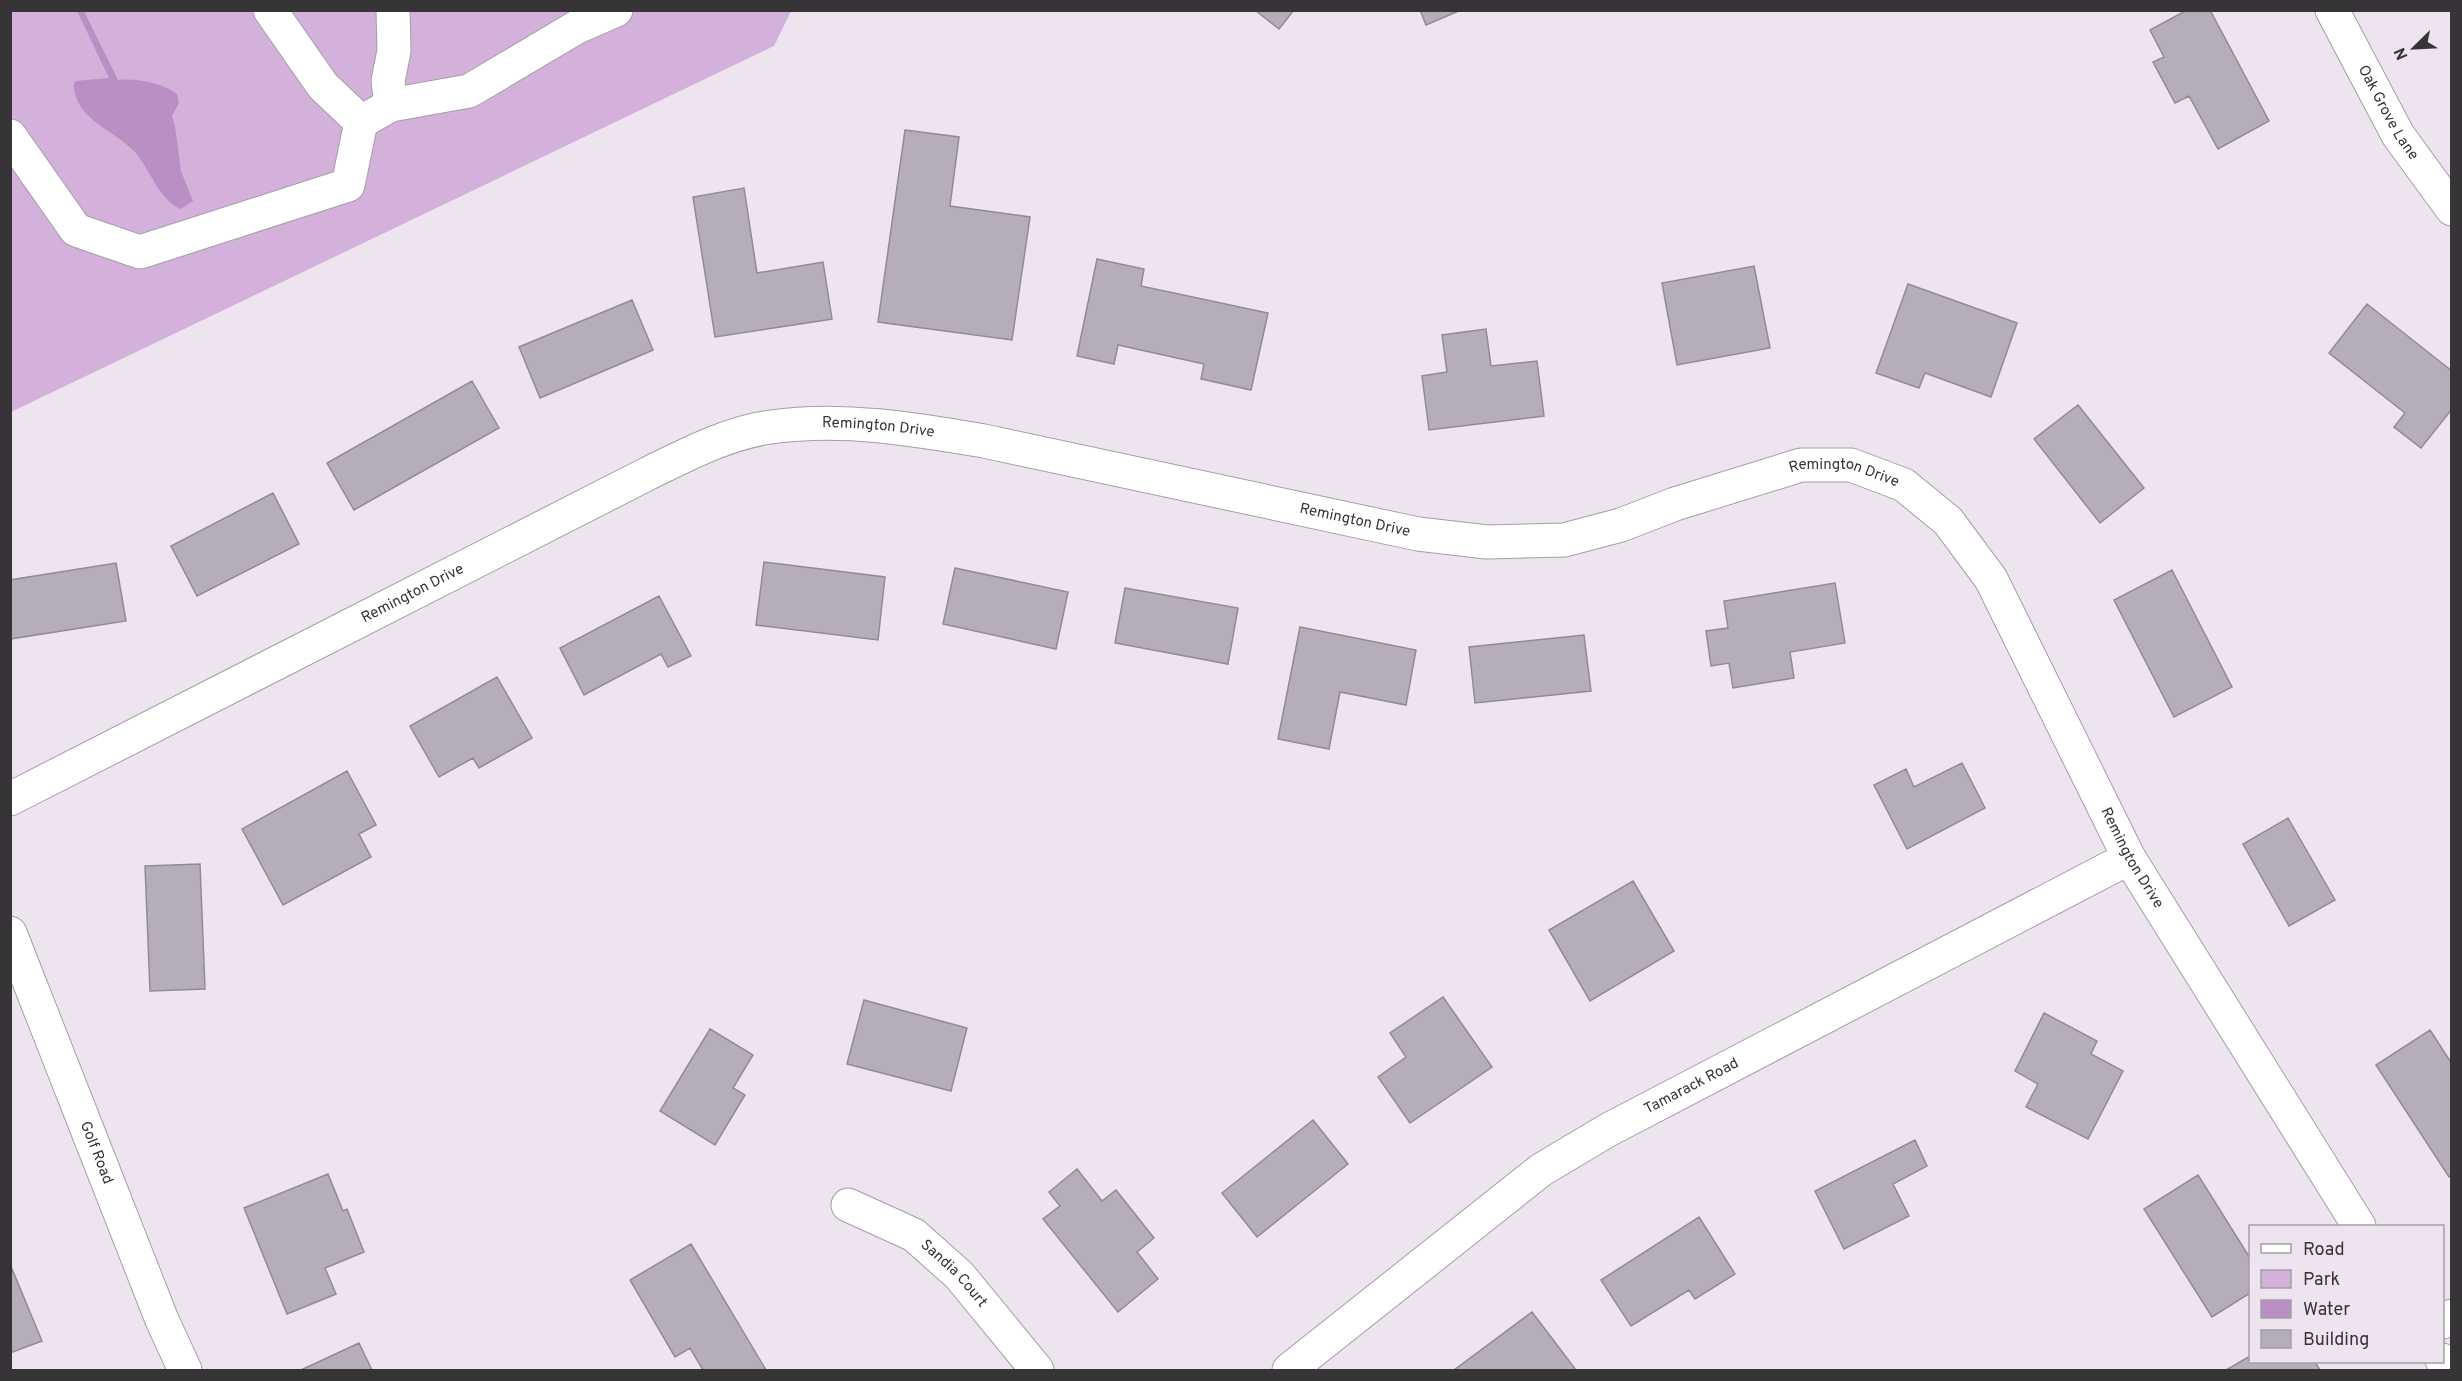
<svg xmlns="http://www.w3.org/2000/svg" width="2462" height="1381" font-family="Overpass,sans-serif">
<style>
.green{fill:#d3b1da}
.water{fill:#ba8fc4}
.building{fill:#b5adb7;stroke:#928a94;stroke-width:1.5}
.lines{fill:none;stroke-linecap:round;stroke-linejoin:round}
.minor-casing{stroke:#a59da7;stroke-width:35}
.minor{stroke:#fff;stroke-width:33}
.labels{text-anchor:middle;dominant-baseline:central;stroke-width:4.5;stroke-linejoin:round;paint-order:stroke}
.street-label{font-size:15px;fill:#373438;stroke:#ede4ef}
</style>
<rect width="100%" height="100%" fill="#ede4ef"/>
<path class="green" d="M11 11H791L774 46 11 412Z"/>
<path class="water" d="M77 11H84L118 80C137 78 162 83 177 94L179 103 172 116 175 126 181 171 193 201 181 209C160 201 149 168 135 152 119 135 94 126 81 107 76 99 72 89 75 81L109 78Z"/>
<path class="building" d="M1255 10H1294L1279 29Z
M1420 10H1461L1426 25Z
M2187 10H2210L2269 121 2218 149 2189 96 2175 103 2153 62 2164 57 2150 30Z
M905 130 959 137 950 206 1030 217 1012 340 878 322Z
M744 188 757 273 823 262 832 319 715 337 693 197Z
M1097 259 1144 269 1141 286 1268 313 1251 390 1201 379 1204 364 1118 345 1114 364 1077 356Z
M1754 266 1770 348 1677 365 1662 283Z
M1908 284 2017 323 1991 397 1925 373 1919 388 1876 373Z
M632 300 653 350 540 398 519 347Z
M2367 304 2452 371V409L2421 448 2394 427 2405 413 2329 353Z
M1486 329 1491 366 1537 361 1544 416 1429 430 1422 376 1447 372 1442 335Z
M472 381 499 428 354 510 327 463Z
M2078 405 2144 488 2100 523 2034 439Z
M273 493 299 544 197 596 171 546Z
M764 562 885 577 878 640 756 625Z
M116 563 126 621 10 639V580Z
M955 568 1068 592 1056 649 943 624Z
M2172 570 2232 687 2174 717 2114 600Z
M1835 583 1845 643 1790 652 1794 678 1733 688 1729 663 1711 666 1706 631 1728 628 1724 601Z
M1125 588 1238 608 1228 664 1115 643Z
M659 596 691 656 668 667 661 654 584 695 560 648Z
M1300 627 1416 650 1406 705 1340 692 1329 749 1278 739Z
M1584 635 1591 691 1475 703 1469 647Z
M497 677 532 738 479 768 473 758 439 777 410 726Z
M1962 763 1985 808 1907 849 1874 785 1906 769 1914 787Z
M347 771 376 825 359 834 371 857 283 905 242 829Z
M2288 818 2335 900 2289 926 2243 844Z
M200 864 205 989 150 991 145 866Z
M1633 881 1674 951 1590 1001 1549 930Z
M1443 997 1492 1067 1410 1123 1378 1077 1406 1057 1390 1033Z
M864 1000 967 1028 951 1091 847 1064Z
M2044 1013 2097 1041 2091 1054 2123 1071 2088 1139 2026 1107 2038 1084 2015 1071Z
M710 1029 753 1055 733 1088 745 1095 715 1145 660 1111Z
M2430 1030 2452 1064V1175L2449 1177 2376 1065Z
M1313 1120 1348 1164 1257 1237 1222 1193Z
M1915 1140 1927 1166 1893 1184 1909 1216 1844 1249 1815 1191Z
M1077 1169 1102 1201 1116 1190 1154 1238 1137 1252 1158 1279 1118 1312 1043 1219 1060 1206 1049 1192Z
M328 1174 343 1211 347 1209 364 1252 325 1268 336 1294 287 1314 244 1208Z
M2198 1175 2250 1258V1293L2212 1317 2144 1209Z
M1699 1217 1735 1274 1695 1299 1689 1290 1631 1326 1601 1280Z
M691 1244 766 1370H703L690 1348 675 1357 630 1280Z
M10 1264 42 1341 10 1353Z
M1532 1312 1576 1370H1454Z
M359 1343 372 1370H301Z
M2250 1356V1362H2315L2320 1370H2226Z"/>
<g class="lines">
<g class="minor-casing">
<g id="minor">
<path d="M270 10 323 86 361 122"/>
<path id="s1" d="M2332 10 2398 135 2452 209"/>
<path d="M391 105 388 81 394 51 393 10"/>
<path d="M10 136 76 230 140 252 348 185 361 122 391 105 469 91 577 27 616 10"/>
<path id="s2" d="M10 799 647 474C686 455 727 433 771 427 842 417 914 429 984 441L1418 534 1487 542 1564 540 1621 525 1675 504 1801 465H1851L1904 485 1948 521 1991 579 2129 858 2359 1226"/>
<path id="s3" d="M10 933 162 1320 185 1370"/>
<path id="s4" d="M848 1205 914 1235 959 1275 1037 1370"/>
<path d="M2442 1322 2452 1316"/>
<path d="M2442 1360 2449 1370"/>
<path id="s5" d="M1289 1370 1541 1170 1608 1130 2129 858"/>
</g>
</g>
<use href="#minor" class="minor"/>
</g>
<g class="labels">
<g class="street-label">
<text stroke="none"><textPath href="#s1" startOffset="117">Oak Grove Lane</textPath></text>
<text stroke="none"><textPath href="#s2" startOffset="956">Remington Drive</textPath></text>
<text stroke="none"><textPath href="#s2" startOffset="1946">Remington Drive</textPath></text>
<text stroke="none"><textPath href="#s2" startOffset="1442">Remington Drive</textPath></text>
<text stroke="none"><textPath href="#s2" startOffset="452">Remington Drive</textPath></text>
<text stroke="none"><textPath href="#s2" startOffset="2450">Remington Drive</textPath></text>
<text stroke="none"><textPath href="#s5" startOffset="494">Tamarack Road</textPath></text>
<text stroke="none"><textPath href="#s3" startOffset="236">Golf Road</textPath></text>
<text stroke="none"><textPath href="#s4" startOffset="128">Sandia Court</textPath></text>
</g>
</g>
<rect width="2462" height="1381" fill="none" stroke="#373438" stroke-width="24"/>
<rect x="2249" y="1225" width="195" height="138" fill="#ede4ef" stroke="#a49ea6" stroke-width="1.5"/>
<rect x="2261" y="1244" width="30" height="9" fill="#ffffff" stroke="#a49ea6" stroke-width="1.5"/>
<text x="2303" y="1255" font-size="18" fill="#373438">Road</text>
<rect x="2261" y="1270" width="30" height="18" fill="#d3b1da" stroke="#a49ea6" stroke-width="1.5"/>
<text x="2303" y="1285" font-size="18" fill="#373438">Park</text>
<rect x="2261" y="1300" width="30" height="18" fill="#ba8fc4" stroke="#a49ea6" stroke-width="1.5"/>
<text x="2303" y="1315" font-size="18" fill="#373438">Water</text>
<rect x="2261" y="1330" width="30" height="18" fill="#b5adb7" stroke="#a49ea6" stroke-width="1.5"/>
<text x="2303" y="1345" font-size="18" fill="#373438">Building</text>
<g transform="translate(2414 48) rotate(246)" stroke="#ede4ef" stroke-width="4.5" paint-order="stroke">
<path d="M0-4.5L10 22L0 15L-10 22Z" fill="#373438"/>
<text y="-9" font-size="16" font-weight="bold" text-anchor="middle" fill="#373438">N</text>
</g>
</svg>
